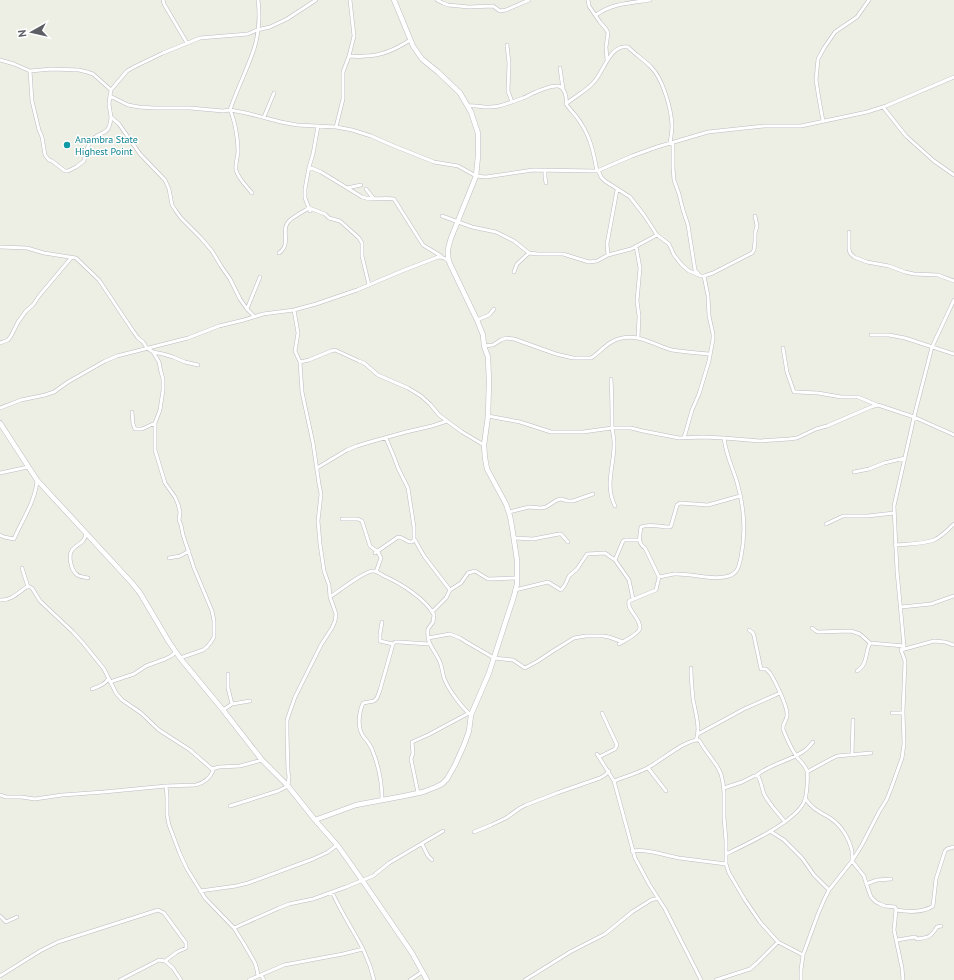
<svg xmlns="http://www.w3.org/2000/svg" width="954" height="980" font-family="'PT Sans',sans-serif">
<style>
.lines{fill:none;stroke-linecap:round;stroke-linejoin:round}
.street-casing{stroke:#bbbcc2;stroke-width:4}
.secondary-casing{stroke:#bcbdc4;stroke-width:5.5}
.street{stroke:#fff;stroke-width:3}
.secondary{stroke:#fff;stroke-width:4.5}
.culture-dot{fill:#0f9aa8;stroke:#fff;stroke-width:1.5}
.labels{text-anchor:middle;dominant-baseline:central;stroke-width:3;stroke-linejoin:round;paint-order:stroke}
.culture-label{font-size:10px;fill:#0d838f;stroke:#fff;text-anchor:start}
</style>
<rect width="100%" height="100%" fill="#edeee4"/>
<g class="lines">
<g class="street-casing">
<path id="street" d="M163 0 164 4 187 43
M437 0 443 3 448 5 469 7 493 6 500 11 506 10 529 0
M588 0 589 6 600 22 606 29 608 33 606 47 607 60
M596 15C613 3 630 3 650 0
M507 45 509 63 508 91 512 102
M349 56C354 56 360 57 365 56 381 56 398 48 410 40
M0 60 14 64 30 71 52 69 79 70 87 72 93 74 111 90 110 96 128 105 139 107 154 108H190L223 111 230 110 246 113 281 122 297 125 336 127 352 130 371 136 394 146 434 162 458 166 476 176 486 177 533 170 597 171 632 156 657 147 708 132 765 126H801L867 112 886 106 954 77
M560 68 563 89
M30 71 32 101 39 130 42 137 45 155 49 160 52 161 65 171H68L76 167 84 161C85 154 87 146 92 140 102 129 109 138 111 117
M111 90 127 71 134 67 163 53 200 38 248 34 257 30 270 27 287 19 316 0
M110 96V95L109 104 111 117 119 124 140 154 165 180 169 189 172 205 176 211 181 218 201 238 212 251 221 266 230 279 240 299 247 309 255 317
M566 104C574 97 586 91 593 83 603 74 610 43 628 47 635 54 644 60 651 67 663 79 671 108 672 125 672 131 671 137 670 143L673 145V168L674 180 679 194 683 210 688 225 695 270 700 276H704L708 296 709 316 713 334V339L709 361 699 394 692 410 684 438
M468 106C479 105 486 109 499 106 507 104 515 101 523 98 532 94 548 85 558 86 565 87 567 98 566 104 571 111 578 117 582 125 591 139 594 155 597 171L599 172 601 177 605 181 630 197 644 215 657 235 669 244 674 255 682 265 689 271 699 275
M883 107 906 136 934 161 954 175
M264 117 274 93
M823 121 819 99 816 80 818 59 824 48 835 32 857 17 869 0
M336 127 343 99V72L349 56 354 36 350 0
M309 167 321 172 362 197C372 201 384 197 394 199L423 245 441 256
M545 170V177L546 183
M347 188 361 185
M366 189 374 199
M252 193C246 186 238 178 236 170 235 163 238 157 238 151 238 139 235 121 230 110 237 89 247 70 254 49 259 33 260 16 258 0
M310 211 305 198V189L309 167 313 154 318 126
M442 216 472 227 496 232 514 241 529 253 538 254H563L589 262 597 261 608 255 631 249 657 235
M849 232V249L850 253 854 257 867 262 889 266 905 272 914 274 938 275 954 281
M636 246 640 268 637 301 639 316 638 338
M0 247 27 248 44 253 76 258 99 280 133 331 138 338 143 342 147 348 153 352 159 362 161 372 163 379V390L160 410 155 423V450L165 483 175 497 178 504 180 512 179 520 181 525 183 535 194 568 212 611 214 621V637L211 642 207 647 203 650 180 658
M279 253C292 244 280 230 289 221 293 217 304 211 309 208L325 214 329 218 340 221 359 238 362 243V256L369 285
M608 255 607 244 617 190
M514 272 517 264 529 253
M704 276 713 273 752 253 754 250 755 241V233L757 226 755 216
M247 309 260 277
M477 320 489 315 494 309
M871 335H889L905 338 954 354
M0 343 8 340 11 336 18 322 26 311 33 305 39 296 71 258
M484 346 493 345 501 340 506 338 514 339 556 354 573 358H591L594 356C603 349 610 340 622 338 640 334 656 346 672 350 685 352 697 353 709 354
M783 348 787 372 794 392H797L818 393 841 397H858L863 399 877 405
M153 352 163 354 173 357 185 362 198 365
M300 362 309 360 331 351 335 350 359 361 364 363 378 375 408 388 421 396 430 404 439 415 447 421 462 432 484 445
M611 379C612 395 612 411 612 426 612 431 614 436 614 442 615 463 604 485 615 506
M0 408 21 400 45 395 54 392 68 382 105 361 117 356 188 338 219 326 244 320 263 314 294 310 316 304 357 290 402 271 438 257C443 257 446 258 449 262
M132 412 133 424 135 429H142L155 423
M488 416 520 422 551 432H583L612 428H631L643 431 679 438 703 437 724 438 760 441 789 439 797 438 816 429 827 426 871 407 878 405 914 417 954 435
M317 468 347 450 357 446 370 442 406 432 432 426 447 421
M854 472 869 469 884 463 905 458
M0 473 28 467
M509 512 529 507 541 508 546 507 557 500 561 499 568 501H573L593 494
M342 519H358L362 521 370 546 378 552 381 558 376 572
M826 524 843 516H868L894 513
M86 534C84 544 78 543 72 550 68 556 71 569 76 574 79 577 84 577 88 578
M0 535 4 537 14 539C22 520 35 502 37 481
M514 538 533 539 559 534H561L568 542
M414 540H415L424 556 450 590
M895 545C906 544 924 544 934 540 941 537 949 529 954 524
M375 553 398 537C404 537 407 543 412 542L414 540V527L408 488 398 468 394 457 386 438
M169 558 180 556 189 551
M615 560 623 541 625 540H639
M22 568 28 587
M659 577C664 576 669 575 674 574 692 573 711 581 729 576 738 573 739 566 741 557 746 532 744 506 737 482 732 466 726 455 724 438
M515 590 548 582 561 590 565 585 569 576 577 569 587 554 605 553 615 560 629 580 633 599
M330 597C339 591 364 571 373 571 376 571 381 574 384 576 400 583 426 599 434 615L433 622 428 629C426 643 434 649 439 660 442 665 442 672 444 678 448 689 462 708 471 715
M0 600C11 601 19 592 28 586L32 588 40 601 73 632 83 643 104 669 116 693 122 700 141 713 159 730 190 750 212 769 219 767 240 766 262 760
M901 607 931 604 954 596
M432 612 446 598 450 590 461 583 468 573 475 571 488 579 517 578
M382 622 380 634V641L393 644
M812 628 816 631 818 632 851 631 860 634 870 643 904 646
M428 638 450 634 460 638 468 643 494 658 513 660 525 668 538 661 553 651 574 638 586 636H603L609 637 623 642
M619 644C624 641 639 634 640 628 640 623 636 617 633 613 630 609 628 606 629 601L656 590 659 577 645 548C637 543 640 535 641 527 649 523 661 527 670 527L671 526 677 505 680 503 708 505 740 496
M901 650 934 641 945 642 954 645
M691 668C691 678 692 689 693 699 695 711 701 729 696 740
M857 671C868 665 865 652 870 643
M110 682 134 674 146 666 165 659 171 656 176 652
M92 689C98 687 106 684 108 679
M232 704 250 701
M223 710 232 704 228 688V674
M892 713H903
M698 734 744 709 780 693
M597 754 614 781 635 858 649 884 665 909 701 980
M852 755 853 720
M599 757 615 749 617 745 602 713
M648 768 666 791
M807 772 829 760 837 756 871 753
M757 775C770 764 790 761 804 751 808 749 810 745 813 742
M614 781C626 776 639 773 649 767 662 760 686 739 699 740L704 748 717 766 721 774 723 783 724 792V818L726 840V864L729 873 745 900 760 922 778 942 803 955
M166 786 167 797V815L169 825 180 854 187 869 205 898 234 928 244 944 255 963 257 970 258 976
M724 788 742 782 754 776H758C761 781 762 788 764 794 769 804 778 813 785 822
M418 793 411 759 413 753 412 743V742L428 735 469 713
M0 795 6 797H21L35 799 62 795 104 792 166 786 196 785C203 783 210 778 213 771L212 769
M805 798C811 808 820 812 830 818 841 825 849 838 852 851 852 854 852 858 852 861L864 876 866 883 871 897 876 902 880 904 885 906 895 907 896 910C908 912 923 913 933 906L936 879 945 851 947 849 954 847
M382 800C382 784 379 767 373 752 371 745 367 741 363 736 357 727 359 712 363 703L374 701 377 698 380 690 393 644 395 642H399L429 644
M230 806 278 791 288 786 289 776 288 772 287 733V720L295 697 321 645 332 628 335 621 336 614 330 597 329 585 324 571 320 544 318 521 321 494 319 484 313 443 302 392 300 362 295 351 298 333 294 310
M770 831 784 840 802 858 814 875 829 890
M474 832 491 825 506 818 520 808 526 805 557 793 600 778 605 775 609 771
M422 844 428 856 432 860
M632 851C649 849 663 855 679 858 695 860 711 862 726 864
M726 854C747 844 795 822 804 802 807 796 808 778 807 771 805 764 798 760 795 754 790 746 786 737 783 729 782 723 788 720 787 714 787 705 775 681 770 673L766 669H761L754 636 753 633 749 630
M866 884 877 880 891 879
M200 891 236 886 248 883 313 859 328 852 337 845
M332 892C341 912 353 930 363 949
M896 910 894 930 902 968 903 980
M0 916 6 922 17 917
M234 928 279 908 289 904 313 899 346 887 373 876 389 863 443 831
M897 940 915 937 917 939C929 937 930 938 937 927L941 926
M261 975 264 980
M0 976 40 951 58 942 158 910 164 913 186 943V948L177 952 165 961 173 968 181 980
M120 980 159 960 165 961
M249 980 284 965 343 954 363 949 370 966 374 980
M410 980 422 972
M525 980 570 952 605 934 632 912 651 900 658 898
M716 980 750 969 757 963 778 942
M801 980V970L803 955 818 914 824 900 829 890 852 861 862 845 879 812 887 799 892 786 902 758 904 744 903 712 905 661 901 650 904 646 897 571 894 506 914 417 932 347 954 300"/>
</g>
<g class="secondary-casing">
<path id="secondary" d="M0 423 37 480 132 583 140 593 169 642 180 658 223 710 262 760 288 786 315 820 338 846 362 880 412 953 427 980
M315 820 356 805 404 796 423 792 436 787 442 784 447 779 455 765 464 745 469 731 471 715 489 673 514 596 517 584V560L512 527 510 516 506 504 487 469 485 458 484 445 488 416 489 382 488 357 484 346 483 335 477 320 450 264C446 253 448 248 451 238L476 176 478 156V133L471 112 460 93 438 72 422 59 413 46 394 0"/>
</g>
<use href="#street" class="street"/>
<use href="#secondary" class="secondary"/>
</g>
<circle class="culture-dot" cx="67" cy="145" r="4"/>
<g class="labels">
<g class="culture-label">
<text x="75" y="139">Anambra State<tspan x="75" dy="12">Highest Point</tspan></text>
</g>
</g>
<g transform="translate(32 32) rotate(262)" stroke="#ffffff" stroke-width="3" paint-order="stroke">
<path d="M0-3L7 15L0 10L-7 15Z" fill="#5c5e64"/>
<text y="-6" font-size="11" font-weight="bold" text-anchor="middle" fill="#5c5e64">N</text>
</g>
</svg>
